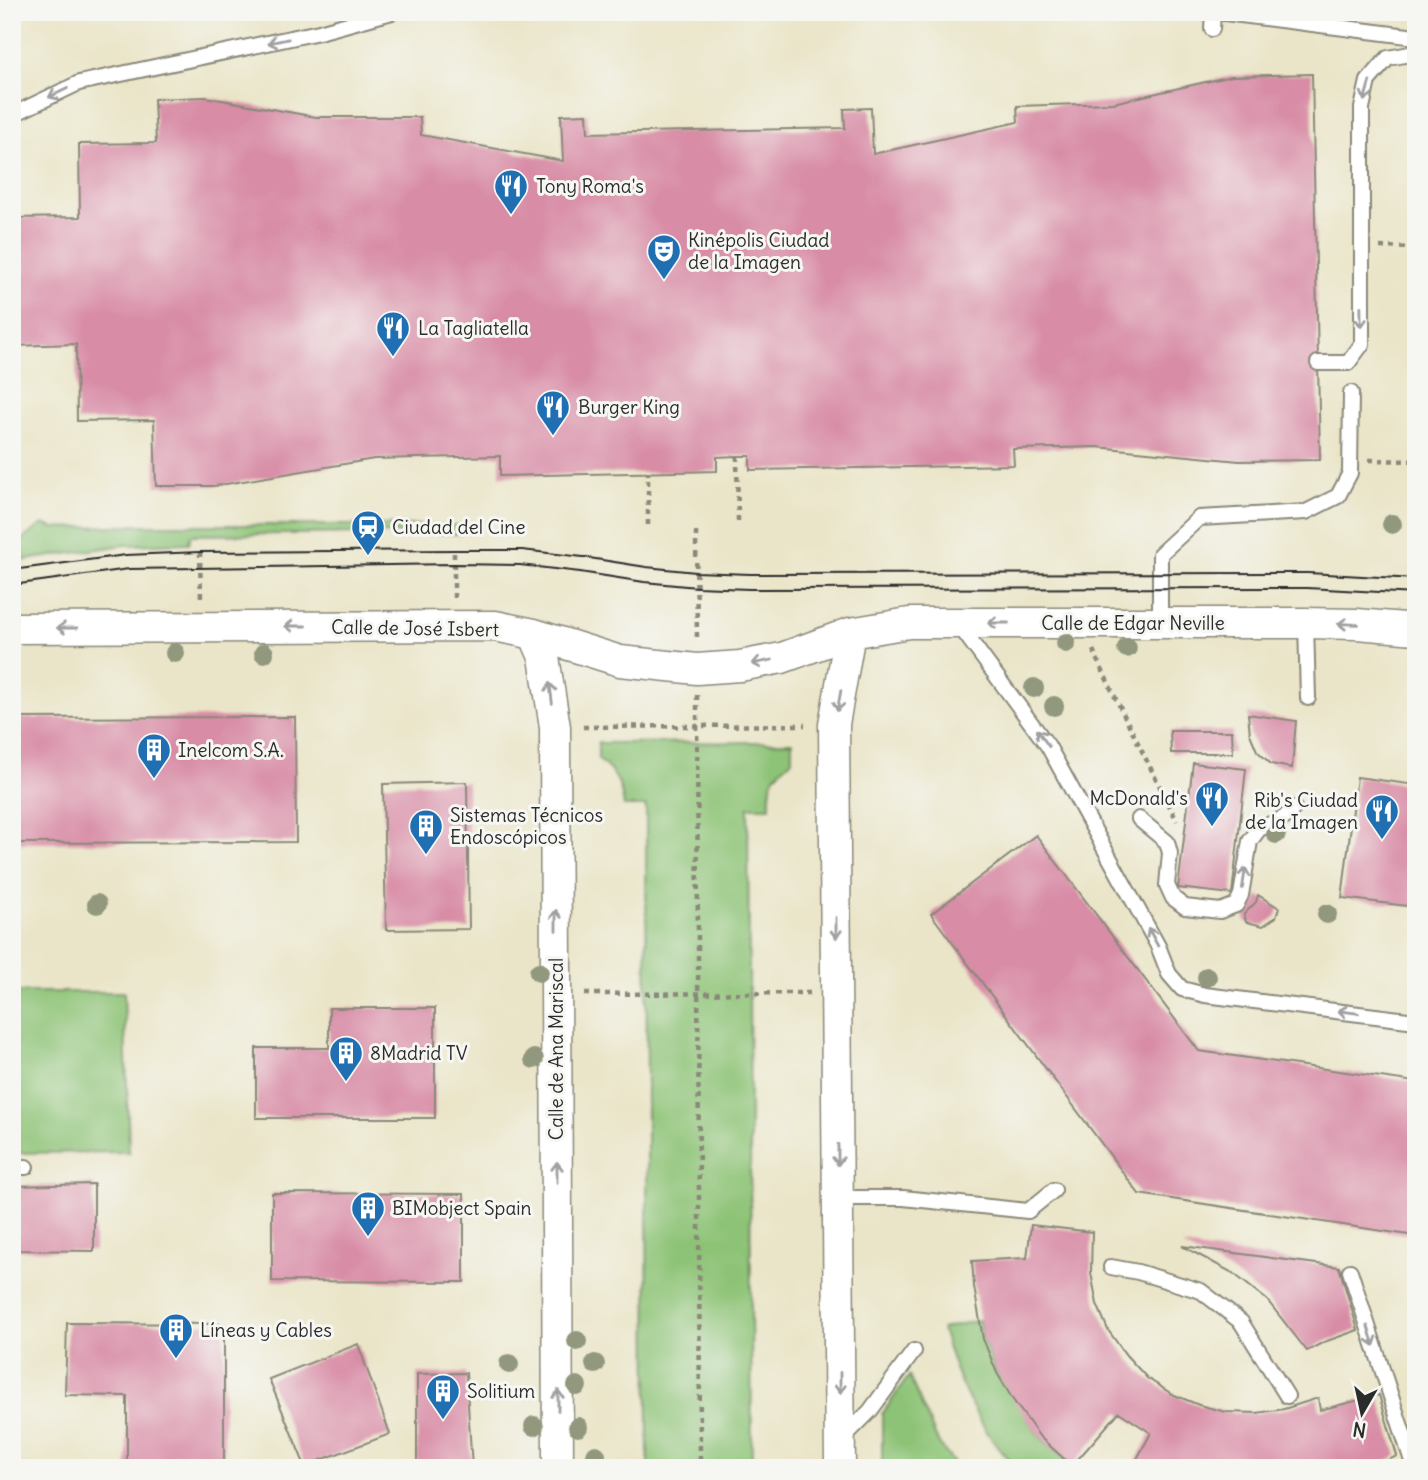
<svg xmlns="http://www.w3.org/2000/svg" width="1428" height="1480" font-family="Delius,sans-serif">
<style>
.green{fill:#8dc376;stroke:#5c7750;stroke-width:2}
.building{fill:#d88ca6}
.lines{fill:none;stroke-linecap:round;stroke-linejoin:round}
.lane-casing{stroke:#8a887a;stroke-width:18}
.street-casing{stroke:#8a887a;stroke-width:33}
.path{stroke:#8a887a;stroke-width:4.5;stroke-dasharray:5 5;stroke-linecap:butt}
.lane{stroke:#fff;stroke-width:14}
.street{stroke:#fff;stroke-width:30}
.tram{stroke:#2b2b2b;stroke-width:2}
.tree{fill:#91987e}
.oneway{stroke:#a0a0a0}
.labels{text-anchor:middle;dominant-baseline:central;stroke-width:6;stroke-linejoin:round;paint-order:stroke}
.poi-label{font-size:19px;fill:#2b2b2b;stroke:#f6f6f2;text-anchor:start}
.street-label{font-size:19px;fill:#2b2b2b;stroke:#f6f6f2}
</style>
<rect width="100%" height="100%" fill="#f6f6f2"/>
<filter id="ink" filterUnits="userSpaceOnUse"><feTurbulence type="fractalNoise" baseFrequency=".0143" numOctaves="2"/><feDisplacementMap in="SourceGraphic" scale="14" xChannelSelector="R" yChannelSelector="G"/><feConvolveMatrix kernelMatrix="1 2 1 2 8 2 1 2 1" color-interpolation-filters="sRGB"/></filter>
<filter id="wash" filterUnits="userSpaceOnUse"><feTurbulence type="fractalNoise" baseFrequency=".00686" numOctaves="4" result="noise"/><feDisplacementMap in="SourceGraphic" scale="28" xChannelSelector="R" yChannelSelector="G"/><feGaussianBlur stdDeviation="1.57" result="paint"/><feColorMatrix in="noise" values="0 0 0 0 0 0 0 0 0 0 0 0 0 0 0 0 0 1.4 0 .05"/><feComposite in="paint" operator="in"/></filter>
<g filter="url(#wash)">
<rect width="100%" height="100%" fill="#eae5c8"/>
<path class="green" d="M43 524 54 528 143 525H461V534L404 533 191 535 189 543 124 545 12 562V543H17Z
M792 742V760C772 775 769 781 770 807H748L752 1468H648L646 806H624C620 781 617 775 598 759V743Z
M12 992H124L129 1152 12 1153Z
M979 1320 983 1339 997 1373 1040 1437 1072 1466 1071 1468H1017C980 1433 955 1377 942 1329Z
M909 1376 939 1444 958 1468H882V1414Z"/>
<g id="blocks">
<path class="building" d="M1312 74 1320 460 1239 461 1097 447 1013 449 1014 465 750 470V456H737L717 457V471L500 476V456L374 459 214 486H156L154 420 77 421 76 344 12 346V218L80 217 79 144 156 143 154 99 205 97 316 117H420L421 135 563 161 561 115 587 114 588 133 845 128 844 109 871 108 873 154 1018 122 1017 106 1113 103 1232 76Z
M1248 714 1296 721 1292 768 1271 764 1257 751 1250 734Z
M295 717 296 842 12 843V718Z
M1170 731H1232L1233 753H1171Z
M1193 763 1246 769 1232 894 1178 888Z
M1357 777 1416 785V907L1342 898Z
M467 782 469 929 386 930 383 784Z
M1036 835 1199 1051 1416 1082V1236L1139 1194 931 914Z
M1258 895 1279 908 1276 917 1263 926 1246 922 1244 914 1256 902Z
M329 1008H435V1118H256V1048H329Z
M94 1184V1251L12 1250V1186Z
M272 1193 464 1194V1282L272 1281Z
M1031 1225 1092 1232 1091 1273 1097 1304 1108 1330 1126 1355 1147 1378 1172 1394 1199 1405 1226 1412 1257 1413 1284 1409 1318 1398 1320 1410 1379 1395 1397 1456 1371 1468H1132L1151 1433 1119 1412 1072 1466 1040 1437 1013 1400 997 1373 983 1339 974 1287 972 1261 1027 1258Z
M1182 1246 1339 1267 1358 1330 1324 1342 1307 1351 1267 1300 1233 1273Z
M67 1323 224 1324V1468H127V1396L65 1395Z
M358 1344 390 1434 305 1466 269 1379Z
M466 1373 472 1468H417V1374Z"/>
</g>
</g>
<g filter="url(#ink)">
<use href="#blocks" fill-opacity="0" stroke="#8a887a" stroke-width="2"/>
<g class="lines">
<g class="lane-casing">
<path id="lane" d="M1217 12 1416 37
M1212 29 1213 12
M12 115 79 83 319 32 392 12
M1318 363H1348L1362 344V108L1368 81 1388 58 1416 53
M1160 623V554L1199 518 1306 512 1338 496 1350 473 1351 393
M1306 623 1308 698
M958 624 1048 746 1158 946 1169 974 1182 989 1205 995 1416 1021
M1139 819 1167 842 1170 853 1167 885 1173 898 1185 907 1220 911 1236 905 1241 895 1250 841 1259 829 1284 818 1294 808
M12 1167H26
M838 1198H903L1028 1211 1054 1190
M1111 1267 1138 1272 1201 1291 1241 1322 1287 1396
M1350 1271 1413 1464V1468
M842 1439 870 1411 914 1351"/>
</g>
<g class="street-casing">
<path id="street" d="M12 628 495 626 534 634 620 661 697 669 740 666 782 658 850 633 909 623H1306L1357 624 1416 629
M534 634 544 657 555 727 558 1468
M840 1468 834 724 850 633"/>
</g>
<path class="path" d="M1380 247 1416 248
M737 456 738 522
M1369 460 1416 461
M648 525V472
M696 532 697 641
M200 552 201 600
M454 598V550
M1093 650 1115 697 1177 821
M697 695 700 1468
M583 727 805 725
M585 994 811 993"/>
<use href="#lane" class="lane"/>
<use href="#street" class="street"/>
<path class="tram" d="M12 570 126 555 200 552 454 550H522L583 557 646 567 696 572 750 574 1308 573 1416 579
M12 585 129 569 454 564 520 565 580 572 644 582 697 587 749 589 1307 588 1416 594"/>
</g>
<g class="tree">
<circle cx="1392" cy="524" r="10"/>
<circle cx="1066" cy="643" r="10"/>
<circle cx="1127" cy="648" r="10"/>
<circle cx="175" cy="653" r="10"/>
<circle cx="264" cy="653" r="10"/>
<circle cx="1034" cy="688" r="10"/>
<circle cx="1054" cy="706" r="10"/>
<circle cx="1276" cy="834" r="10"/>
<circle cx="97" cy="904" r="10"/>
<circle cx="1327" cy="914" r="10"/>
<circle cx="539" cy="972" r="10"/>
<circle cx="1207" cy="977" r="10"/>
<circle cx="534" cy="1059" r="10"/>
<circle cx="577" cy="1341" r="10"/>
<circle cx="509" cy="1364" r="10"/>
<circle cx="595" cy="1364" r="10"/>
<circle cx="577" cy="1386" r="10"/>
<circle cx="534" cy="1426" r="10"/>
<circle cx="578" cy="1427" r="10"/>
<circle cx="596" cy="1455" r="10"/>
</g>
<defs><path id="oneway-shaft" d="M-6 0H5M1.5-3L5.5 0L1.5 3" fill="none" stroke-width="1.6" stroke-linecap="round" stroke-linejoin="round" transform="scale(1.75)"/></defs>
<g class="oneway">
<use href="#oneway-shaft" transform="translate(278 41) rotate(168)"/>
<use href="#oneway-shaft" transform="translate(1367 91) rotate(106)"/>
<use href="#oneway-shaft" transform="translate(58 93) rotate(154)"/>
<use href="#oneway-shaft" transform="translate(1361 317) rotate(89)"/>
<use href="#oneway-shaft" transform="translate(998 623) rotate(180)"/>
<use href="#oneway-shaft" transform="translate(1348 624) rotate(-178)"/>
<use href="#oneway-shaft" transform="translate(295 626) rotate(180)"/>
<use href="#oneway-shaft" transform="translate(67 628) rotate(180)"/>
<use href="#oneway-shaft" transform="translate(762 662) rotate(169)"/>
<use href="#oneway-shaft" transform="translate(551 693) rotate(-97)"/>
<use href="#oneway-shaft" transform="translate(839 701) rotate(100)"/>
<use href="#oneway-shaft" transform="translate(1043 738) rotate(-125)"/>
<use href="#oneway-shaft" transform="translate(1244 878) rotate(-81)"/>
<use href="#oneway-shaft" transform="translate(556 920) rotate(-90)"/>
<use href="#oneway-shaft" transform="translate(836 928) rotate(90)"/>
<use href="#oneway-shaft" transform="translate(1153 937) rotate(-118)"/>
<use href="#oneway-shaft" transform="translate(1348 1012) rotate(-173)"/>
<use href="#oneway-shaft" transform="translate(838 1155) rotate(90)"/>
<use href="#oneway-shaft" transform="translate(557 1172) rotate(-90)"/>
<use href="#oneway-shaft" transform="translate(1371 1336) rotate(72)"/>
<use href="#oneway-shaft" transform="translate(840 1383) rotate(90)"/>
<use href="#oneway-shaft" transform="translate(558 1400) rotate(-90)"/>
</g>
</g>
<defs>
<g id="restaurant-pin" transform="scale(1.75)"><path d="M0 17L-7.5 6A9.5 9.5 0 1 1 7.5 6Z" fill="#1f6fb2" stroke="#f6f6f2"/><path d="M-5-6h1v4h1v-4h1v4h1v-4h1v5L-1.5 .5V6h-2V.5L-5-1ZM5-6V6H3V1.5H1.5Q1.5-4 5-6Z" fill="#fff"/></g>
<g id="theatre-pin" transform="scale(1.75)"><path d="M0 17L-7.5 6A9.5 9.5 0 1 1 7.5 6Z" fill="#1f6fb2" stroke="#f6f6f2"/><path d="M-5-5.5Q0-4 5-5.5V0Q5 5 0 6Q-5 5-5 0ZM-3.3-2.5H-1v1.5H-3.3ZM1-2.5H3.3v1.5H1ZM-2.8 1Q0 5.5 2.8 1Z" fill="#fff"/></g>
<g id="station-pin" transform="scale(1.75)"><path d="M0 17L-7.5 6A9.5 9.5 0 1 1 7.5 6Z" fill="#1f6fb2" stroke="#f6f6f2"/><path d="M-3-6H3Q5-6 5-4V2Q5 4 3 4L4.5 6H3L1.5 4h-3L-3 6H-4.5L-3 4Q-5 4-5 2V-4Q-5-6-3-6ZM-3.5-4v3h7v-3ZM-3.5 1v1.5H-2V1ZM2 1v1.5H3.5V1Z" fill="#fff"/></g>
<g id="building-pin" transform="scale(1.75)"><path d="M0 17L-7.5 6A9.5 9.5 0 1 1 7.5 6Z" fill="#1f6fb2" stroke="#f6f6f2"/><path d="M-4-6H4V6H1V3H-1V6H-4ZM-2.5-4.3h1.7v1.8h-1.7ZM.8-4.3h1.7v1.8H.8ZM-2.5-1h1.7V.8h-1.7ZM.8-1h1.7V.8H.8Z" fill="#fff"/></g>
</defs>
<g fill-rule="evenodd">
<use href="#restaurant-pin" x="511" y="186"/>
<use href="#theatre-pin" x="664" y="251"/>
<use href="#restaurant-pin" x="393" y="328"/>
<use href="#restaurant-pin" x="553" y="407"/>
<use href="#station-pin" x="368" y="527"/>
<use href="#building-pin" x="154" y="750"/>
<use href="#restaurant-pin" x="1212" y="798"/>
<use href="#restaurant-pin" x="1382" y="811"/>
<use href="#building-pin" x="426" y="826"/>
<use href="#building-pin" x="346" y="1053"/>
<use href="#building-pin" x="368" y="1208"/>
<use href="#building-pin" x="176" y="1330"/>
<use href="#building-pin" x="443" y="1391"/>
</g>
<g class="labels">
<g class="poi-label">
<text x="536" y="186">Tony Roma's</text>
<text x="688" y="240">Kinépolis Ciudad<tspan x="688" dy="22">de la Imagen</tspan></text>
<text x="418" y="328">La Tagliatella</text>
<text x="578" y="407">Burger King</text>
<text x="392" y="527">Ciudad del Cine</text>
<text x="178" y="750">Inelcom S.A.</text>
<text x="1188" y="798" text-anchor="end">McDonald's</text>
<text x="1358" y="800" text-anchor="end">Rib's Ciudad<tspan x="1358" dy="22">de la Imagen</tspan></text>
<text x="450" y="815">Sistemas Técnicos<tspan x="450" dy="22">Endoscópicos</tspan></text>
<text x="370" y="1053">8Madrid TV</text>
<text x="392" y="1208">BIMobject Spain</text>
<text x="200" y="1330">Líneas y Cables</text>
<text x="467" y="1391">Solitium</text>
</g>
<g class="street-label">
<text x="1133" y="623">Calle de Edgar Neville</text>
<text transform="translate(415 628) rotate(1)">Calle de José Isbert</text>
<text transform="translate(556 1049) rotate(-90)">Calle de Ana Mariscal</text>
</g>
</g>
<rect width="1428" height="1480" fill="none" stroke="#f6f6f2" stroke-width="42"/>
<g transform="translate(1362 1413) rotate(189)" stroke="#f6f6f2" stroke-width="5" paint-order="stroke">
<path d="M0-5L12 26L0 18L-12 26Z" fill="#2b2b2b"/>
<text y="-10" font-size="19" font-weight="bold" text-anchor="middle" fill="#2b2b2b">N</text>
</g>
</svg>
